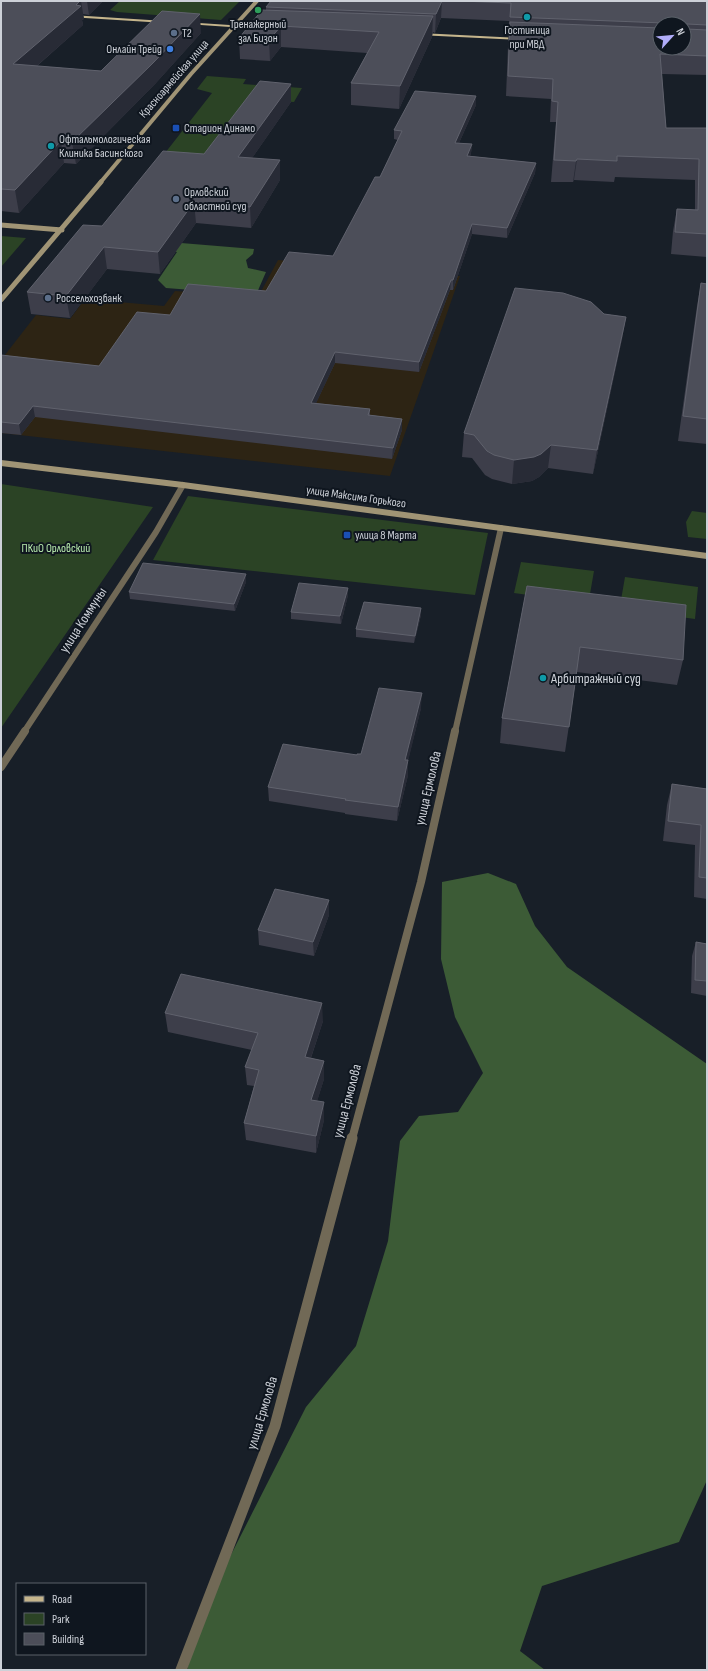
<svg xmlns="http://www.w3.org/2000/svg" width="708" height="1671" font-family="'Sofia Sans Condensed',sans-serif">
<style>
.industrial{fill:#2d2414}
.green{fill:#2b4325}
.forest{fill:#3c5b36}
.lines{fill:none;stroke-linecap:round;stroke-linejoin:round}
.street-far2{stroke:#716956;stroke-width:6}
.street-far1{stroke:#716956;stroke-width:8}
.street{stroke:#716956;stroke-width:11}
.secondary-far2{stroke:#a09475;stroke-width:4}
.secondary-far1{stroke:#a09475;stroke-width:5}
.secondary{stroke:#a09475;stroke-width:6}
.primary{fill:#c5b58c;fill-rule:evenodd}
.wall{fill:#3d3e4a;fill-rule:evenodd}
.shaded-wall{fill:#282b36}
.building{fill:#4c4e59;stroke:#60626d}
.leisure-dot{fill:#2e9e5b;stroke:#0f161f;stroke-width:1.5}
.culture-dot{fill:#0f9aa8;stroke:#0f161f;stroke-width:1.5}
.service-dot{fill:#5c6f8a;stroke:#0f161f;stroke-width:1.5}
.shop-dot{fill:#3f7fe0;stroke:#0f161f;stroke-width:1.5}
.transit-dot{fill:#1a4fb4;stroke:#0f161f;stroke-width:1.5}
.labels{text-anchor:middle;dominant-baseline:central;stroke-width:4;stroke-linejoin:round;paint-order:stroke}
.far-poi-label{font-size:12px;fill:#cdd1d8;stroke:#0f161f;text-anchor:start}
.far-street-label{font-size:12px;fill:#cdd1d8;stroke:#0f161f}
.far-park-label{font-size:12px;fill:#b9ecae;stroke:#0f161f}
.street-label{font-size:14px;fill:#cdd1d8;stroke:#0f161f}
.poi-label{font-size:14px;fill:#cdd1d8;stroke:#0f161f;text-anchor:start}
</style>
<rect width="100%" height="100%" fill="#181f28"/>
<path class="industrial" d="M278 260 460 276 390 476 1 433V360L36 315 70 319 85 299 164 306 175 291 258 297Z"/>
<path class="green" d="M120 1H240L221 20 117 12 110 10Z
M207 76 246 79 243 84 302 88 294 102 260 100 210 167 158 162 212 93 197 89Z
M1 236 26 238 1 267Z
M1 484 153 507 1 728Z
M188 496 488 533 475 595 153 560Z
M692 511 707 513V539L688 537 686 522Z
M521 562 594 571 590 594 564 600 514 593Z
M625 577 698 587 695 619 644 612 621 600Z"/>
<path class="forest" d="M96 236 254 249 253 254 246 260 248 268 266 272 256 295 166 288 158 280 177 252 90 244Z
M488 873 516 884 535 926 567 967 707 1064V1480L679 1542 542 1586 520 1651 545 1670H187L203 1610 306 1407 356 1346 388 1241 400 1141 419 1116 458 1112 483 1073 455 1017 441 959 442 882Z"/>
<g class="lines">
<path class="street-far2" d="M24 732 156 532 183 485
M455 732 501 528"/>
<path class="street-far1" d="M1 767 25 731
M352 1139 421 882 455 731"/>
<path class="street" d="M181 1670 275 1426 352 1138"/>
<path class="secondary-far2" d="M100 183 191 74 257 1"/>
<path class="secondary-far1" d="M1 225 62 230
M1 300 101 182"/>
<path class="secondary" d="M1 463 183 485 707 556"/>
<path class="primary" d="M71 15 165 21 167 22 165 23 69 17Z
M184 22 260 27 262 28 260 29 186 24Z
M420 33 522 38 524 39 522 40 418 35Z"/>
</g>
<path class="wall" d="M1 1H103L89 15 83 14 84 19 82 20 83 25 37 66 101 71 201 33 155 84 76 164 64 163 19 213 1 211Z
M271 1H707V75L662 74 666 128H707V257L671 254 673 231 677 209 695 210V180L615 177 614 182 574 180 573 182H551L556 122H550L551 99 506 96 509 21 441 18 435 33 433 32 432 37 399 109 351 105V83L367 53 281 47 270 61 240 59 239 38 266 10V7ZM660 24H684L660 48Z
M291 84V102L252 158 280 160V180L251 228 196 223 160 274 107 269 70 318 31 314 27 292 102 226 204 154Z
M476 105 459 143 472 144 471 153 470 156 536 163 535 173 507 238 472 234 453 290H450L419 372 335 363 316 403 370 409V415L402 419V430L392 459 35 417 21 435 1 433V355L99 366 170 315 266 291 333 256 380 177 398 140 394 139V130Z
M701 283 707 284V444L678 441 697 306Z
M604 314 626 317 622 339 593 474 548 468 539 477 532 481 512 484 492 479 485 475 472 458 462 457 464 433Z
M246 582 235 611 130 599 129 592Z
M527 586 683 660 677 685 577 672 565 752 500 743 502 718Z
M348 595 341 624 291 619V612Z
M421 608V615L414 643 356 637V629Z
M421 708 408 760V775L397 821 345 814V813L269 801 268 787 361 754Z
M672 784 707 789V899L694 897 695 845 663 841 667 805Z
M329 900V915L314 956 259 945 258 930Z
M696 942 707 944V996L691 993 692 956Z
M165 1013 323 1021 311 1058 324 1061V1079L317 1101 324 1120 316 1153 246 1140 244 1123 254 1086 247 1085 245 1067 252 1050 168 1032Z"/>
<path class="shaded-wall" d="M80 1H81L84 19 82 20 83 25 16 84 13 64Z
M87 1H103L89 15Z
M442 1 441 18 435 33 436 14Z
M200 14 201 33 155 84 76 164 72 142Z
M433 16 432 37 399 109 400 86Z
M281 26V47L270 61 269 40Z
M291 84V102L239 177 238 157Z
M476 96V105L455 152V143Z
M61 141 64 163 19 213 15 190Z
M472 144 471 153 467 165V156Z
M577 159 574 180 573 182 576 161Z
M280 160V180L251 228 250 207Z
M536 163 535 173 507 238V228Z
M194 202 196 223 160 274 158 252Z
M472 224V234L453 290V280Z
M104 247 107 269 70 318 66 296Z
M451 280 450 290 419 372V362Z
M626 317 622 339 593 474 597 450Z
M335 352V363L311 414V403Z
M33 406 35 417 21 435 19 424Z
M402 419V430L392 459 393 448Z
M551 445 548 468 539 477 532 481 512 484 514 460Z
M246 574V582L235 611 234 604Z
M348 588V595L341 624 340 616Z
M421 608V615L414 643 415 636Z
M422 693 421 708 405 774V760Z
M408 760V775L397 821 398 807Z
M329 900V915L314 956 313 942Z
M322 1003 323 1021 305 1075V1057Z
M324 1061V1079L312 1118 311 1100Z
M324 1102V1120L316 1153V1136Z"/>
<path class="building" d="M1 1H80L76 5 81 6 13 64 101 71 162 11 200 14 153 63 72 142 61 141 15 190 1 189Z
M271 1H442L436 14 266 7Z
M460 1H707V25L687 24 686 27 687 29 707 30V56L660 54 666 128H707V234L675 232 677 209 698 210 699 159 617 156V161L577 159 576 161 554 160 558 102 552 101 553 79 508 76 510 22 660 28V48H684V24H664V23L510 17 511 3Z
M262 10 433 16 400 86 351 83 379 32 281 26 269 40 239 38Z
M260 81 291 84 238 157 280 160 250 207 194 202 158 252 104 247 66 296 27 292 83 225 102 226 163 151 204 154Z
M415 91 476 96 455 143 472 144 467 156 536 163 507 228 472 224 453 280H451L419 362 335 352 311 403 370 409 368 415 402 419 393 448 33 406 19 424 1 422V355L99 366 137 312 170 315 188 284 266 291 289 252 333 256 375 177H380L402 131 394 130Z
M701 283 707 284V419L683 416Z
M515 288 563 293 591 302 604 314 626 317 597 450 551 445 541 454 534 457 514 460 494 455 487 451 474 435 464 433Z
M143 563 246 574 234 604 129 592Z
M299 583 348 588 340 616 291 612Z
M527 586 686 605 683 660 580 647 569 727 502 718Z
M364 602 421 608 415 636 356 629Z
M379 688 422 693 405 760H408L398 807 345 800 346 799 268 787 283 744 357 755V754H361Z
M672 784 707 789V878L699 877 701 825 668 821Z
M275 889 329 900 313 942 258 930Z
M696 942 707 944V981L695 980Z
M181 974 322 1003 305 1057 324 1061 311 1100 324 1102 316 1136 244 1123 259 1070 245 1067 258 1033 165 1013Z"/>
<circle class="leisure-dot" cx="258" cy="10" r="4"/>
<g class="culture-dot">
<circle cx="527" cy="17" r="4"/>
<circle cx="51" cy="146" r="4"/>
<circle cx="543" cy="678" r="4"/>
</g>
<g class="service-dot">
<circle cx="174" cy="33" r="4"/>
<circle cx="176" cy="199" r="4"/>
<circle cx="48" cy="298" r="4"/>
</g>
<circle class="shop-dot" cx="170" cy="49" r="4"/>
<g class="transit-dot">
<rect x="172" y="124" width="8" height="8" rx="2"/>
<rect x="343" y="531" width="8" height="8" rx="2"/>
</g>
<g class="labels">
<g class="far-poi-label">
<text x="258" y="24" text-anchor="middle">Тренажерный<tspan x="258" dy="14">зал Бизон</tspan></text>
<text x="527" y="30" text-anchor="middle">Гостиница<tspan x="527" dy="14">при МВД</tspan></text>
<text x="182" y="33">T2</text>
<text x="162" y="49" text-anchor="end">Онлайн Трейд</text>
<text x="184" y="128">Стадион Динамо</text>
<text x="59" y="139">Офтальмологическая<tspan x="59" dy="14">Клиника Басинского</tspan></text>
<text x="184" y="192">Орловский<tspan x="184" dy="14">областной суд</tspan></text>
<text x="56" y="298">Россельхозбанк</text>
<text x="355" y="535">улица 8 Марта</text>
</g>
<g class="far-street-label">
<text transform="translate(174 79) rotate(-49)">Красноармейская улица</text>
<text transform="translate(356 497) rotate(8)">улица Максима Горького</text>
</g>
<g class="far-park-label">
<text x="56" y="548">ПКиО Орловский</text>
</g>
<g class="street-label">
<text transform="translate(83 620) rotate(-57)">улица Коммуны</text>
<text transform="translate(428 788) rotate(-77)">улица Ермолова</text>
<text transform="translate(347 1101) rotate(-75)">улица Ермолова</text>
<text transform="translate(262 1413) rotate(-73)">улица Ермолова</text>
</g>
<g class="poi-label">
<text x="551" y="678">Арбитражный суд</text>
</g>
</g>
<rect width="708" height="1671" fill="none" stroke="#cdd1d8" stroke-width="4"/>
<rect x="16" y="1583" width="130" height="72" fill="#0f161f" stroke="#5b6169"/>
<rect x="24" y="1596" width="20" height="6" fill="#c5b58c" stroke="#5b6169"/>
<text x="52" y="1603" font-size="12" fill="#cdd1d8">Road</text>
<rect x="24" y="1613" width="20" height="12" fill="#2b4325" stroke="#5b6169"/>
<text x="52" y="1623" font-size="12" fill="#cdd1d8">Park</text>
<rect x="24" y="1633" width="20" height="12" fill="#4c4e59" stroke="#5b6169"/>
<text x="52" y="1643" font-size="12" fill="#cdd1d8">Building</text>
<g transform="translate(672 36) rotate(63)"><circle r="19" fill="#0f161f" stroke="#5b6169"/>
<path d="M0-3L7 15L0 10L-7 15Z" fill="#b1adfa"/>
<text y="-6" font-size="11" font-weight="bold" text-anchor="middle" fill="#cdd1d8">N</text>
</g>
</svg>
